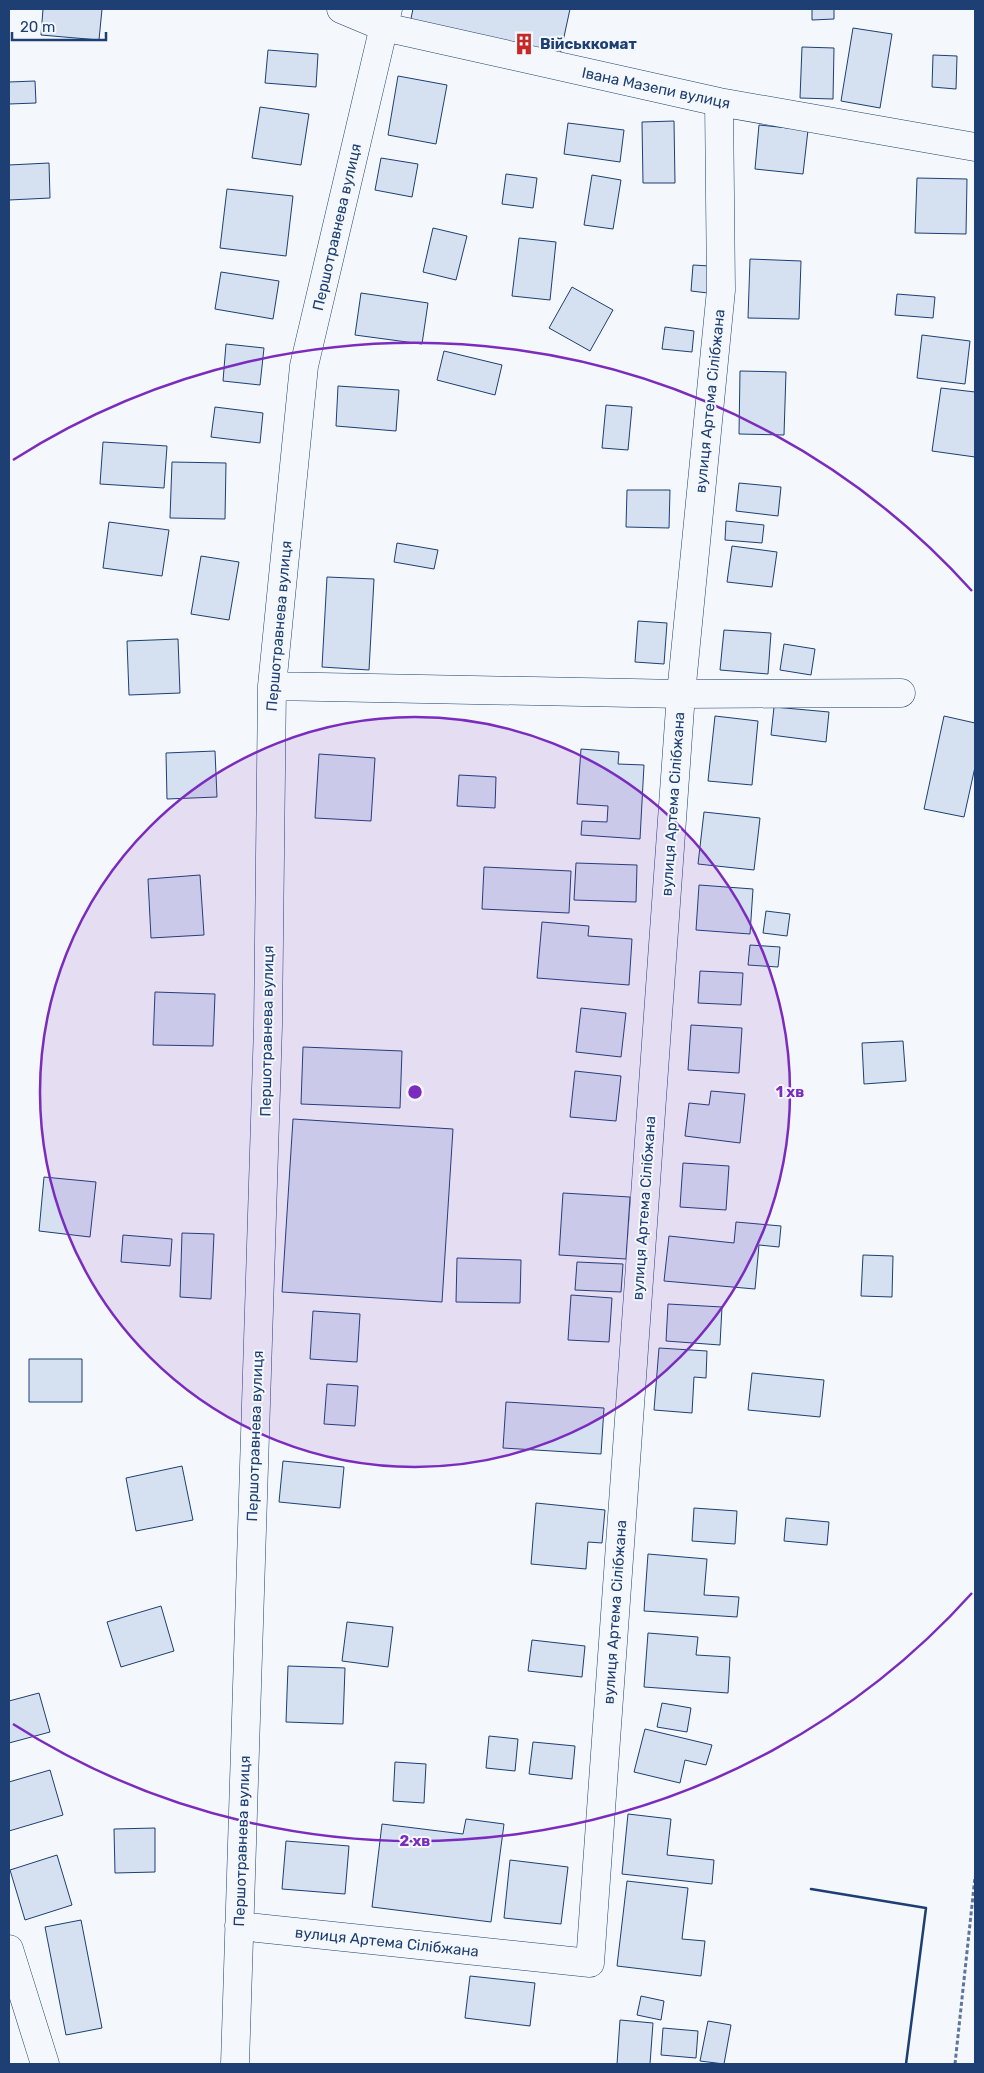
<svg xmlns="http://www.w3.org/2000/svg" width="984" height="2073" font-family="Rubik,sans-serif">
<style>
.building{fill:#d5e0f0;stroke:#1d3f73}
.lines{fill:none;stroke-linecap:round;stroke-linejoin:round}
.minor-casing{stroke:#1d3f73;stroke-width:29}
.path{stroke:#5e769c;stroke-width:3;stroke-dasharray:4 2.5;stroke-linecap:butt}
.minor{stroke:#f4f7fb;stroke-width:28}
.wall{stroke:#1d3f73;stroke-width:2.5}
.ring{fill:none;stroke:#7b2cbf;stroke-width:2.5}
.labels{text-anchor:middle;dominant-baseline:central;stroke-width:4;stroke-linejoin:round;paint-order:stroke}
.poi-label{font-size:15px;font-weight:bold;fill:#1d3f73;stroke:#f4f7fb;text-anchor:start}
.street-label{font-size:15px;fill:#1d3f73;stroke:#f4f7fb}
.centre{fill:#7b2cbf;stroke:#f4f7fb;stroke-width:2.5}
.ring-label{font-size:15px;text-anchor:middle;font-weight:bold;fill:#7b2cbf;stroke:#f4f7fb;stroke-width:4;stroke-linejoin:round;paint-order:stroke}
</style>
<rect width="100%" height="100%" fill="#f4f7fb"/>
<path class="building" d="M43 9H102L99 40 41 35Z
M413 9H570L559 60 409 28Z
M812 9H834V19L812 20Z
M853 28 892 34 880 108 841 101Z
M802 47 834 48 833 99 800 98Z
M268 50 318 54 316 87 265 83Z
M933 55 957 56 956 89 932 87Z
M398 76 447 85 436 144 388 135Z
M35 81 36 103 9 104V82Z
M260 107 309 114 301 165 252 158Z
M674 121 675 183H643L642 122Z
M568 123 624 130 620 162 564 154Z
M759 125 808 130 803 174 755 169Z
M381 158 418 164 412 197 375 190Z
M49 163 50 198 9 200V165Z
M506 174 537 178 533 208 502 204Z
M592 175 621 180 613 229 584 225Z
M917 178 967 179 966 234 915 233Z
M227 189 293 196 286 256 220 248Z
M433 228 467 236 456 280 423 272Z
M519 238 556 242 550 300 512 296Z
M750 259 801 261 799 319 748 318Z
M693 265 710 266 708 293 691 291Z
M221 272 279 281 273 319 215 309Z
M572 287 613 310 590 351 549 328Z
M361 293 428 303 422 344 355 335Z
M897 294 935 297 933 318 895 315Z
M665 327 694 331 692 352 662 349Z
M922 335 970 341 965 384 917 378Z
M226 344 264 348 260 385 223 381Z
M444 351 502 365 495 395 437 380Z
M740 371 786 372 784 435 739 434Z
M338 386 399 390 396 431 336 426Z
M941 388 975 392V457L932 451Z
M606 405 632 407 628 450 602 448Z
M215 407 263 413 260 443 211 437Z
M103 442 167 446 164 488 100 484Z
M172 462 226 463 225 519 170 518Z
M739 483 781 487 778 516 736 511Z
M627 490H670L669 528 626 527Z
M726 521 764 525 762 543 725 540Z
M109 522 169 530 162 576 103 568Z
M397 543 438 550 434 569 394 562Z
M732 546 777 552 772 587 727 582Z
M201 556 239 562 229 620 191 614Z
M327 577 374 579 369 670 322 667Z
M638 621 667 623 664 664 635 662Z
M724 630 771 633 768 674 720 670Z
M178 639 180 693 129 695 127 641Z
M784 644 815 649 811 675 780 670Z
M774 707 829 712 826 742 771 735Z
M715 716 758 721 752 785 708 781Z
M944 716 975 723V767L964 817 924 809Z
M581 749 619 752 618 764 644 765 640 839 581 835 582 821 607 822 608 806 577 804Z
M215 751 217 797 167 799 166 753Z
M319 754 375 758 371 821 315 818Z
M459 775 496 777 495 808 457 806Z
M704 812 760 818 754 870 698 864Z
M576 863 637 865 636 902 574 900Z
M484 867 571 871 569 913 482 909Z
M200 875 204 935 151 938 148 879Z
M699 885 753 889 750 934 696 930Z
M766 911 790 914 787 936 763 933Z
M542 922 589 926 588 936 632 939 629 985 537 978Z
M750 945 780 947 778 967 748 965Z
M700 971 743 973 741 1005 698 1003Z
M155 992 215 994 213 1046 153 1045Z
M581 1008 626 1013 621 1057 576 1052Z
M691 1025 742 1028 739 1073 688 1070Z
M903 1041 906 1081 864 1084 862 1043Z
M303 1047 402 1051 400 1108 301 1104Z
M575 1071 621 1076 616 1121 570 1117Z
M711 1091 745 1094 740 1143 685 1136 689 1103 709 1105Z
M293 1119 453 1129 442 1302 282 1292Z
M683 1163 729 1166 726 1210 680 1207Z
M44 1177 96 1182 90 1237 39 1231Z
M563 1193 630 1197 626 1259 559 1255Z
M736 1222 781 1226 779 1247 759 1245 755 1289 664 1281 669 1236 734 1243Z
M182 1233 214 1234 211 1299 180 1297Z
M123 1235 172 1239 170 1266 121 1262Z
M863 1255 893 1256 892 1297 861 1296Z
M457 1258 521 1260 520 1303 456 1302Z
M577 1262 623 1264 621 1292 575 1290Z
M571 1295 612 1298 609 1342 568 1340Z
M668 1304 722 1307 720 1345 666 1341Z
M313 1311 360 1314 357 1362 310 1359Z
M659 1348 707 1351 706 1378 694 1377 692 1413 654 1410Z
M29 1359H82V1402H29Z
M752 1373 824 1380 820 1417 748 1410Z
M327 1384 358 1386 355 1426 324 1424Z
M506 1402 604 1408 601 1454 503 1448Z
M283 1461 344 1467 340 1508 279 1502Z
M182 1466 193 1520 136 1531 126 1478Z
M536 1503 605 1510 602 1543 588 1542 586 1569 531 1564Z
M694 1508 737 1511 735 1544 692 1541Z
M786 1518 829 1522 827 1545 784 1541Z
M648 1554 707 1559 704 1595 739 1597 737 1617 644 1611Z
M161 1606 174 1651 121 1667 107 1622Z
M347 1622 393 1627 388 1667 342 1661Z
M648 1633 698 1637 696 1655 730 1657 728 1693 644 1687Z
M532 1640 585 1646 582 1677 528 1671Z
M288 1666 345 1668 343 1724 286 1722Z
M39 1693 50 1732 9 1743V1701Z
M662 1703 691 1708 687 1732 657 1727Z
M645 1729 712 1745 706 1765 685 1760 680 1783 634 1772Z
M489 1736 518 1739 515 1771 486 1768Z
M533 1742 575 1746 572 1779 529 1774Z
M395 1762 426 1764 424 1803 393 1801Z
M50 1770 63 1815 9 1831V1782Z
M628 1814 671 1819 667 1855 714 1860 712 1884 622 1874Z
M466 1819 504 1824 491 1922 372 1907 382 1824 463 1834Z
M155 1828V1872L115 1873 114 1829Z
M286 1841 349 1846 345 1894 282 1889Z
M57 1855 72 1905 25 1920 10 1870Z
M510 1860 568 1867 561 1924 504 1918Z
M627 1881 688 1888 682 1939 705 1941 701 1976 617 1966Z
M81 1920 102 2028 66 2035 45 1927Z
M470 1976 535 1983 530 2026 465 2018Z
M641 1996 664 2001 661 2020 637 2015Z
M620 2020 653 2023 650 2064H617Z
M708 2021 731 2025 724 2064 700 2061Z
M663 2028 698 2031 696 2058 661 2055Z"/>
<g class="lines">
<g class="minor-casing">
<path id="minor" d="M341 9 384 27 719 102 975 147
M272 686 681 694 901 693
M239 1926 590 1963 681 694 721 290 719 102
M9 1949 45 2064
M235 2064 268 1026 272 686 304 366 388 9"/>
</g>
<path class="path" d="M955 2064 975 1877"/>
<use href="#minor" class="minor"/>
<path class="wall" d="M811 1889 926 1908 906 2064"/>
</g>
<circle cx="415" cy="1092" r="375" fill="#7b2cbf" fill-opacity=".12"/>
<g class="ring">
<circle cx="415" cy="1092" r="375"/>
<path d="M972 1593A749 749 0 0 1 13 1724M13 460A749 749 0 0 1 972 591"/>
</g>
<defs>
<g id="building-bare" transform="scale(1.725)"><path d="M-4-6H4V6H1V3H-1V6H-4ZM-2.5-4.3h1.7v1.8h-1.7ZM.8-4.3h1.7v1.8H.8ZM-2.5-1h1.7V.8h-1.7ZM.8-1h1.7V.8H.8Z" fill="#c62828" stroke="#f4f7fb" stroke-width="2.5" paint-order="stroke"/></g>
</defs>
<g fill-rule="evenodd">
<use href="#building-bare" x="524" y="44"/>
</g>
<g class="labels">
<g class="poi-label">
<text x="540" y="44">Військкомат</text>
</g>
<g class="street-label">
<text transform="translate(656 88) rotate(12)">Івана Мазепи вулиця</text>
<text transform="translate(337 227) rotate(-77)">Першотравнева вулиця</text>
<text transform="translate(710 401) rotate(-84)">вулиця Артема Сілібжана</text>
<text transform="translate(279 626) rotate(-85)">Першотравнева вулиця</text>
<text transform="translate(673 804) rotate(-86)">вулиця Артема Сілібжана</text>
<text transform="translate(267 1031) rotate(-89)">Першотравнева вулиця</text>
<text transform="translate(644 1208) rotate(-86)">вулиця Артема Сілібжана</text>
<text transform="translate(255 1436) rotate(-88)">Першотравнева вулиця</text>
<text transform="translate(615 1612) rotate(-86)">вулиця Артема Сілібжана</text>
<text transform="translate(242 1841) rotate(-88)">Першотравнева вулиця</text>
<text transform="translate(387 1942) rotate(6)">вулиця Артема Сілібжана</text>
</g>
</g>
<circle cx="415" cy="1092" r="8" class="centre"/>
<g class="ring-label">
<text x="790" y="1097">1 хв</text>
<text x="415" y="1846">2 хв</text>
</g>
<rect width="984" height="2073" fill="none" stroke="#1d3f73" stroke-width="20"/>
<path d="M12 32v8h94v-8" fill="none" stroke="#1d3f73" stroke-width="2.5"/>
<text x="20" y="32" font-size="15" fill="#1d3f73" stroke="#f4f7fb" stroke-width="4" paint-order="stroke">20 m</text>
</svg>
